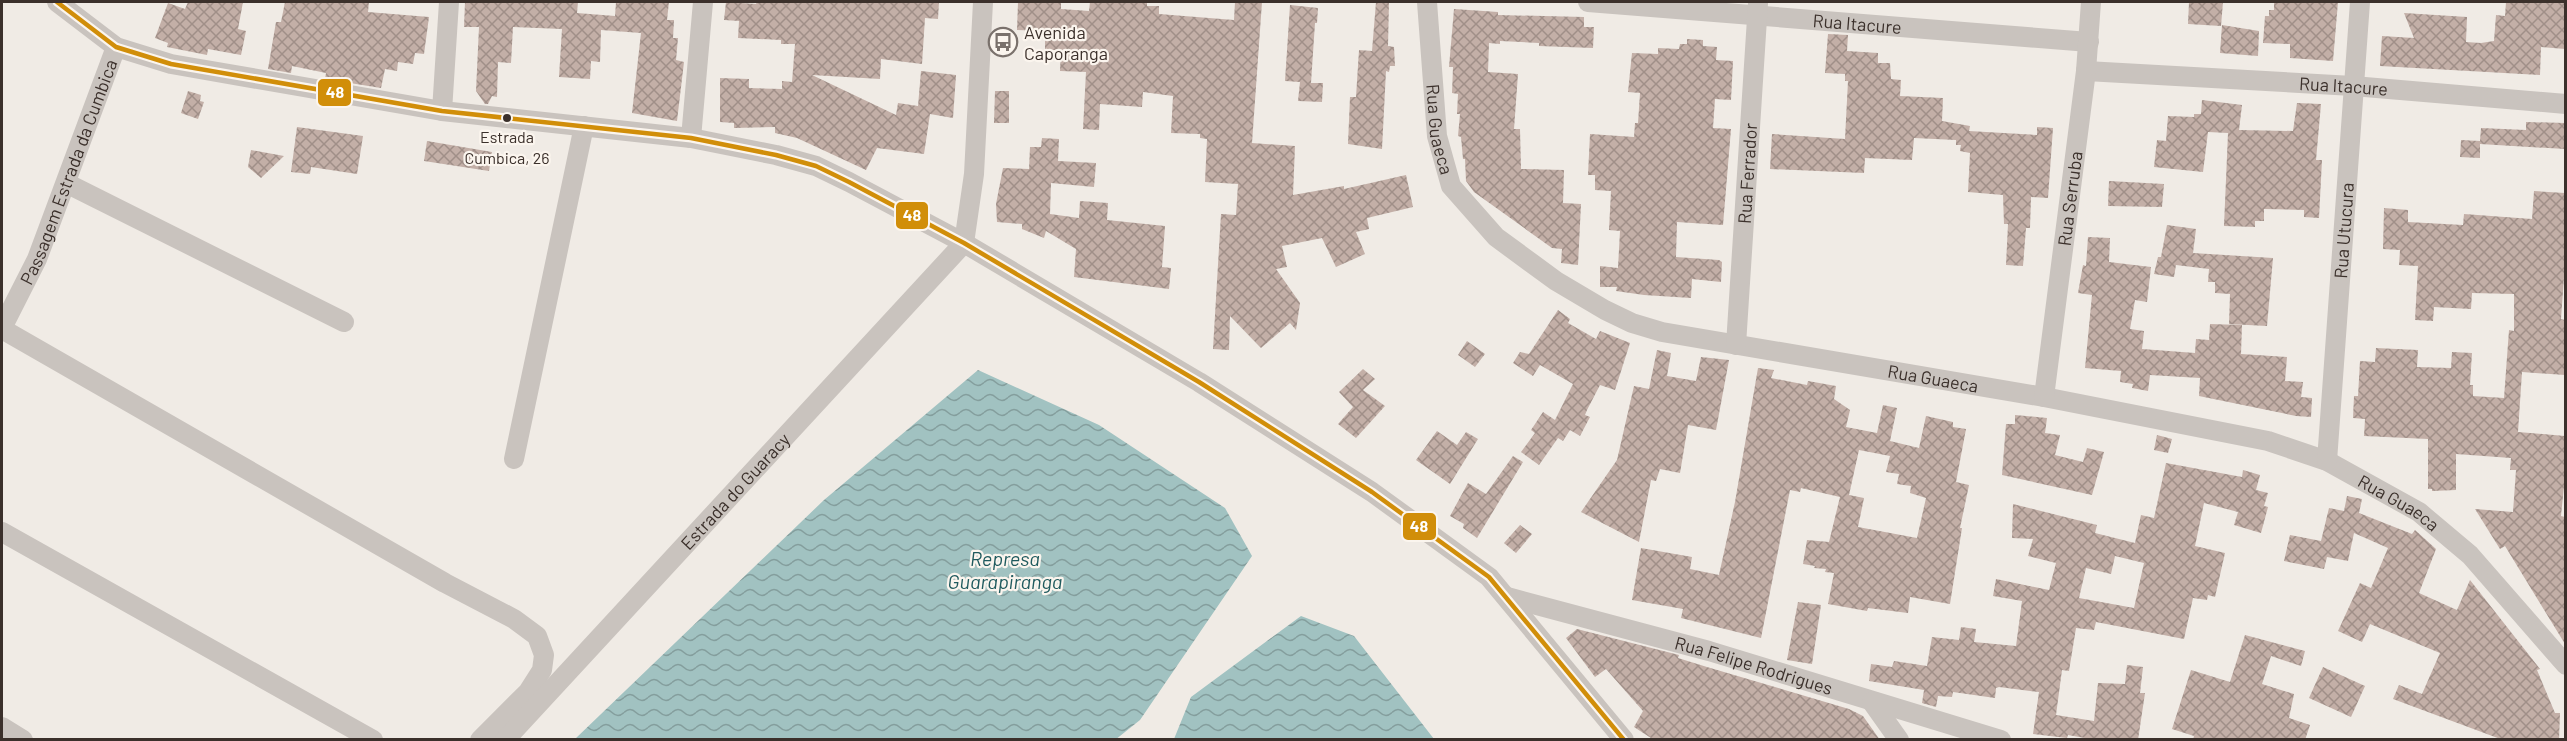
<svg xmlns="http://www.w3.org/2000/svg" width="2567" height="741" font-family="Barlow,sans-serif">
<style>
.water{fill:url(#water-waves)}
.building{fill:url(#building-cross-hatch);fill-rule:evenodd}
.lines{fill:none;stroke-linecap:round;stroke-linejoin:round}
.street{stroke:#c9c3be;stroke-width:20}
.bus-1-casing{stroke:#fbf5ee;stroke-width:9}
.bus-1{stroke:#d18e09;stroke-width:4.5}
.bus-dot{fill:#3b302b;stroke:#fbf5ee;stroke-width:2}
.labels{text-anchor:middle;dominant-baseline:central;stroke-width:4.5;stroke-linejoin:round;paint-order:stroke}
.bus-label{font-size:16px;fill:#3b302b;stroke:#fbf5ee}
.street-label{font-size:18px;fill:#3b302b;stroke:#fbf5ee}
.poi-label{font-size:18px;fill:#3b302b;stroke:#fbf5ee;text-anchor:start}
.water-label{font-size:20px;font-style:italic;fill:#1f5a5e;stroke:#fbf5ee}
.line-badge{stroke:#fbf5ee;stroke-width:2}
.badge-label{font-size:16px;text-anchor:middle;font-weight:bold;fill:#fff}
</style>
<defs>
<pattern id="water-waves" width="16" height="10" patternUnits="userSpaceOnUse" patternTransform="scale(1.5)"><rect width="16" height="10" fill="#a1c2c1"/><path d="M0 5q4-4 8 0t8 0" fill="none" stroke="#849e9d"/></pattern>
<pattern id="building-cross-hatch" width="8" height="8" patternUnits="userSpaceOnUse" patternTransform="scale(1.5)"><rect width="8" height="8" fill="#c3afa7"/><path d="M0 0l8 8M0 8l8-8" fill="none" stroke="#a08f88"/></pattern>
</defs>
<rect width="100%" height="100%" fill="#f0ebe5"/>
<path class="water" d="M978 370 1099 425 1225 508 1252 556 1140 720 1115 740 575 739 824 500Z
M1301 616 1354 636 1434 739H1174L1191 697Z"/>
<path class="building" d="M188 2H243L238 29 246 31 241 55 208 49 207 55 167 47 168 43 155 38 168 3 185 9Z
M285 2H369L368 12 429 17 424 54 415 53 413 64 398 62 397 71 385 69 381 88 325 79 326 73 292 66 291 73 268 69 276 22H281Z
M465 2H578L577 13 615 16 616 2H669L667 20H674L673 38H678L676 60 684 62 677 121 632 113 641 33 601 30 600 62 591 61 590 79 559 77 562 29 513 27 511 63 498 62 497 97 492 96 488 104H485L476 91 479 27H464Z
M726 2 756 4 757 2H939L938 19 925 18 922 64 881 59 880 79 812 75 896 115 898 103 918 106 921 71 956 75 953 118 930 114 924 154 877 148 866 170 797 138 775 133V127L734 128V123L720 122V78L749 79V88L782 89V81L792 82 795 44H781V40L738 38 739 21 724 20Z
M1018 2H1061V9L1089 11 1090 2H1147V6H1159V14L1234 20 1235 2H1262L1252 143 1295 146 1293 195 1344 186V189L1406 175 1413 207 1367 218 1369 229 1356 232 1365 254 1336 267 1322 238 1282 246 1287 267 1276 269 1300 303 1296 330 1290 323 1261 348 1230 316 1229 350 1213 349 1221 214 1236 215 1238 184 1205 182 1207 139 1200 138V134L1171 133 1173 96 1143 92 1142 107 1100 104 1099 130 1083 129 1086 72 1060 71 1061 50H1045V31L1017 30Z
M1376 2H1389L1388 46 1394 47 1395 66H1390L1389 72 1386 71 1382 149 1348 144 1350 97H1356L1359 50 1372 51Z
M2189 2H2223L2221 26 2188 24Z
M2274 2H2338L2333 61 2290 58V44L2263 43 2265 16H2269V10H2274Z
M2506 2 2565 3V49L2541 47 2540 75 2380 66 2382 36 2414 38 2404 13 2467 17 2466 42 2481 43 2494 41 2496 15 2505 16Z
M1290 5 1318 8 1317 23H1315L1311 83H1323L1322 102 1298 101 1300 82 1285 81Z
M1454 9 1498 12V15L1584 17V27H1594L1593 48 1539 46V43L1500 41V44L1489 43 1488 72 1518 74 1514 129H1520L1521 169 1564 170 1563 203 1581 204 1578 265 1561 263 1562 249 1552 248 1474 192 1466 181 1465 159H1463L1461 137 1458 136 1460 114H1457L1458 94 1452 93 1453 67H1449Z
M2222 25 2259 31 2258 56 2220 53Z
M1828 34 1848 35 1847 51 1878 53V63H1890L1891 79 1901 80 1900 96 1943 98 1942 121 1970 126 1969 131 2037 135V127L2053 128 2048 198 2031 197 2030 228H2026L2023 266 2006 265 2008 224H2004L2003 195 1968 192 1970 153 1960 151 1961 145H1956V140L1914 138 1912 160 1865 158 1864 173 1770 169 1772 134 1845 139 1848 81H1845V74L1825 73Z
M1687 39 1703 40V46L1717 47 1716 60 1733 61 1731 100 1715 99 1713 128 1731 129 1723 225 1677 222 1676 257 1719 260 1722 262 1721 282 1692 279 1691 298 1644 295 1616 291 1617 287H1600V266L1618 268 1620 231 1609 230 1611 191 1595 190V175H1588L1590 134 1634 137 1635 123H1638L1640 93 1628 92 1632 53 1658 54V48L1679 49 1680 44H1687Z
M188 91 201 95 200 101 204 102 198 119 181 113Z
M995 91H1009V123H994Z
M2202 100 2242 105 2239 130 2293 131 2297 103 2321 104 2316 160H2322L2319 218 2304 217V210L2264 209V221H2255V227L2224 226 2228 133 2208 132 2203 172 2154 167 2157 140 2166 141 2168 116 2194 117V114H2201Z
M2526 122 2565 123V149L2480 144V158L2460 157 2461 140 2480 141 2481 128 2526 130Z
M297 127 363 136 357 174 311 167 310 174 291 172Z
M1042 138 1059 139 1058 161 1096 163 1094 187 1051 183 1050 214 1079 218 1080 201 1108 203 1107 220 1165 226 1162 267 1171 268 1169 289 1074 277 1076 249 1046 231 1044 238 1022 229V224L997 222 996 204 1003 168 1029 169 1030 147H1041Z
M427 141 492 152 489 171 424 161Z
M251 150 284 156 261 178 248 167Z
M2109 181 2164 184 2162 207 2108 206Z
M2534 191 2565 193V263L2561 319 2565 320V375L2522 372 2518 432 2565 436V476L2561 516 2565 517V644L2505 546 2500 549 2475 509 2513 512 2516 470H2510L2511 458 2456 454V490L2432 491V489H2428V439L2364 436 2365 419 2353 418 2354 396H2358L2360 361 2375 362 2376 348 2418 350 2417 367 2451 368 2452 352 2472 353 2470 385H2473V396L2504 398 2509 330 2514 331V294L2472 293 2471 309 2434 307 2433 321 2415 320 2418 266 2399 265 2400 250 2383 249 2384 208 2408 210V222L2463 225 2464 214 2532 219Z
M2167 225 2196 229 2193 253 2273 258 2267 326 2229 324 2230 294 2215 293V282H2208L2209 269 2176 265 2174 277 2154 274 2158 257H2161Z
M2088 237 2110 238 2109 262 2151 267 2147 302 2135 300 2130 329 2144 331 2142 349 2195 353 2196 339 2209 340 2210 324 2242 325 2241 354 2287 357 2285 381 2303 382 2301 397 2312 398 2311 417 2296 416 2199 396 2200 378 2150 375 2148 391 2132 388 2133 384 2120 382 2121 371 2085 368 2092 295 2078 293 2083 265 2086 266Z
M1558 310 1570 319 1568 323 1596 339 1600 331 1630 343 1615 390 1600 385 1587 410 1585 415 1590 417 1580 436 1570 430 1563 441 1558 438 1539 465 1521 452 1535 433 1531 430 1543 412 1555 420 1573 384 1540 365 1533 376 1513 363 1520 352 1529 354Z
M1467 341 1485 354 1475 367 1458 355Z
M1657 350 1671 353 1667 376 1696 381 1701 357 1729 360 1716 430 1688 425 1680 473 1660 469 1656 481 1651 480 1639 542 1581 512 1617 460 1634 386 1649 389Z
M1758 368 1774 370 1771 378 1807 385 1808 381 1836 386 1834 399 1850 410 1846 427 1877 433 1883 405 1897 408 1890 441 1919 448 1926 416 1953 422V427L1966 429 1956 482 1969 485 1960 528H1962L1950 604 1910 597 1908 613 1868 608 1867 611 1828 604 1834 573 1825 572 1826 569 1814 568 1815 566 1803 564 1807 540 1829 542 1840 497 1801 488 1800 492 1790 490 1761 638 1681 618 1683 609 1632 600 1641 548 1692 557 1690 569 1719 575 1735 502ZM1859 450 1890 456 1886 472 1899 474 1897 484 1911 486 1910 493 1926 498 1917 538 1858 527 1864 498 1849 495Z
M1363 369 1375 379 1363 390 1385 406 1356 438 1338 424 1353 407 1339 392Z
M2015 415 2047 418 2045 433 2060 435 2055 455 2083 462 2087 448 2104 452 2092 495 2002 475 2006 424H2015Z
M1437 431 1457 445 1466 432 1478 439 1450 484 1416 460Z
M2157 435 2172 439 2168 453 2154 450Z
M1513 456 1523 462 1477 538 1463 528 1464 524 1450 516 1468 483 1486 494Z
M2166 463 2242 477 2243 470 2260 475 2256 490 2268 493 2264 506 2268 507 2261 533 2234 525 2238 512 2204 503 2195 546 2225 553 2215 597 2208 595 2207 600 2193 598 2184 639 2096 622 2094 630 2076 628 2069 671 2062 670 2056 715 2094 721 2098 683 2125 684 2127 665 2143 667 2140 693H2145L2138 740H2096L2068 735 2067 738 2033 734 2039 692 1999 687 1996 688 1995 698 1953 692 1952 697 1938 696 1936 707 1922 703 1924 690 1869 681 1871 664 1892 667 1894 661 1927 666 1932 637 1959 640 1961 627 1976 629 1974 642 2016 646 2022 601 1993 596 1996 579 2049 590 2056 563 2028 556 2033 539 2012 538 2013 504 2097 525 2095 533 2135 543 2141 515 2154 518ZM2115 556 2144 563 2134 608 2079 598 2086 568 2111 574Z
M2347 496 2362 499 2359 513 2412 534 2415 530 2436 549 2419 593 2457 610 2470 580 2540 669 2537 670 2555 713H2560L2559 740H2503L2393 699 2399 685 2422 694 2440 653 2370 624 2362 642 2338 631 2360 583 2371 588 2388 548 2354 533 2348 561 2327 557 2324 569 2284 561 2290 535 2321 541 2329 508 2344 511Z
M1520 525 1532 534 1516 553 1504 543Z
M1798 602 1821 605 1812 664 1787 660Z
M1577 629 1679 655 1678 658 1707 667 1849 709 1863 716 1880 740H1654L1634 727 1643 711 1606 669 1595 677 1566 638Z
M2245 635 2305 651 2301 666 2271 656 2262 684 2294 694 2289 718 2310 725 2305 740H2193L2194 736 2172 729 2191 670 2230 682Z
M2323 667 2365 686 2351 717 2309 698Z"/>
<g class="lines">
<g class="street">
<path d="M57 2 116 47 171 64 442 111 691 138 776 155 816 166 849 182 964 243 1199 382 1372 492 1489 577 1624 740"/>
<path id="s1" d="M1427 2 1437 136 1451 186 1496 237 1556 281 1605 310 1632 323 1662 332 2044 397 2268 441 2327 461 2419 512 2470 555 2566 665"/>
<path id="s2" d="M1588 2 2089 42"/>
<path id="s3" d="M2086 71 2353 86 2566 104"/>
<path d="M442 111 449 2"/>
<path d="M691 138 703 2"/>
<path d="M66 183 344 322"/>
<path d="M964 243 974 174 983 2"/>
<path id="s4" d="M2 328 37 259 116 47"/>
<path d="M2 329 445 583 514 619 537 636 544 655 542 670 528 692 480 740"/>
<path id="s5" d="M1736 345 1758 3"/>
<path id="s6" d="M2044 397 2086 71 2091 2"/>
<path d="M514 459 584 126"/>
<path id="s7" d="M2327 461 2360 2"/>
<path d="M2 532 373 740"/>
<path id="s8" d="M1507 597 1709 651 2001 740"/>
<path d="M1872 702 1899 740"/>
<path d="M2 727 23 740"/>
<path id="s9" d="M505 740 964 243"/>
</g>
<g class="bus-1-casing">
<path id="bus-1" d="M57 2 116 47 171 64 442 111 691 138 776 155 816 166 849 182 964 243 1199 382 1372 492 1489 577 1624 740"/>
</g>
<use href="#bus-1" class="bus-1"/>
</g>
<defs>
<g id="bus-ring" transform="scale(1.5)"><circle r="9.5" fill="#fbf5ee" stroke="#7a716c" stroke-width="1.5"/><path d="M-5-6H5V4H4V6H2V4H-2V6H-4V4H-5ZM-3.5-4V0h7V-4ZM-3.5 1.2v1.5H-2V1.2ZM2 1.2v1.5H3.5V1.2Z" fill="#7a716c"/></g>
</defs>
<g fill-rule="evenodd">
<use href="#bus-ring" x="1003" y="42"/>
</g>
<circle class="bus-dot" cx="507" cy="118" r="5"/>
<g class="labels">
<g class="bus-label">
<text x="507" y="136">Estrada<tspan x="507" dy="21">Cumbica, 26</tspan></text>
</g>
<g class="street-label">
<text stroke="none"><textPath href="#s2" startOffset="270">Rua Itacure</textPath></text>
<text stroke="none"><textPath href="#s3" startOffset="258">Rua Itacure</textPath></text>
<text stroke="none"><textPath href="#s1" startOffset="128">Rua Guaeca</textPath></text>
<text stroke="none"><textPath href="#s4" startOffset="170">Passagem Estrada da Cumbica</textPath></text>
<text stroke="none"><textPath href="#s5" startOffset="172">Rua Ferrador</textPath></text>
<text stroke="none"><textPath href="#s6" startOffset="200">Rua Serruba</textPath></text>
<text stroke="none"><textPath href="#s7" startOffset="231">Rua Utucura</textPath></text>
<text stroke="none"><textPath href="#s1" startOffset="722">Rua Guaeca</textPath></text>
<text stroke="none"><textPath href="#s9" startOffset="339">Estrada do Guaracy</textPath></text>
<text stroke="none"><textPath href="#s1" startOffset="1208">Rua Guaeca</textPath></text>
<text stroke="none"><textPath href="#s8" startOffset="256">Rua Felipe Rodrigues</textPath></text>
</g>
<g class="poi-label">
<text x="1024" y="32">Avenida<tspan x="1024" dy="21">Caporanga</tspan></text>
</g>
<g class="water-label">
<text x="1005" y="558">Represa<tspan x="1005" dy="23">Guarapiranga</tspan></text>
</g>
</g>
<g class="line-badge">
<rect x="317" y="78" width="35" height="29" rx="6" fill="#d18e09"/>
<rect x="895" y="201" width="34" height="29" rx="6" fill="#d18e09"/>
<rect x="1402" y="512" width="35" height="29" rx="6" fill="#d18e09"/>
</g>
<g class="badge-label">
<text x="335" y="98">48</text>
<text x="912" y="221">48</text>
<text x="1419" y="532">48</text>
</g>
<rect width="2567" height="741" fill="none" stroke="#3b302b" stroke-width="6"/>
</svg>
